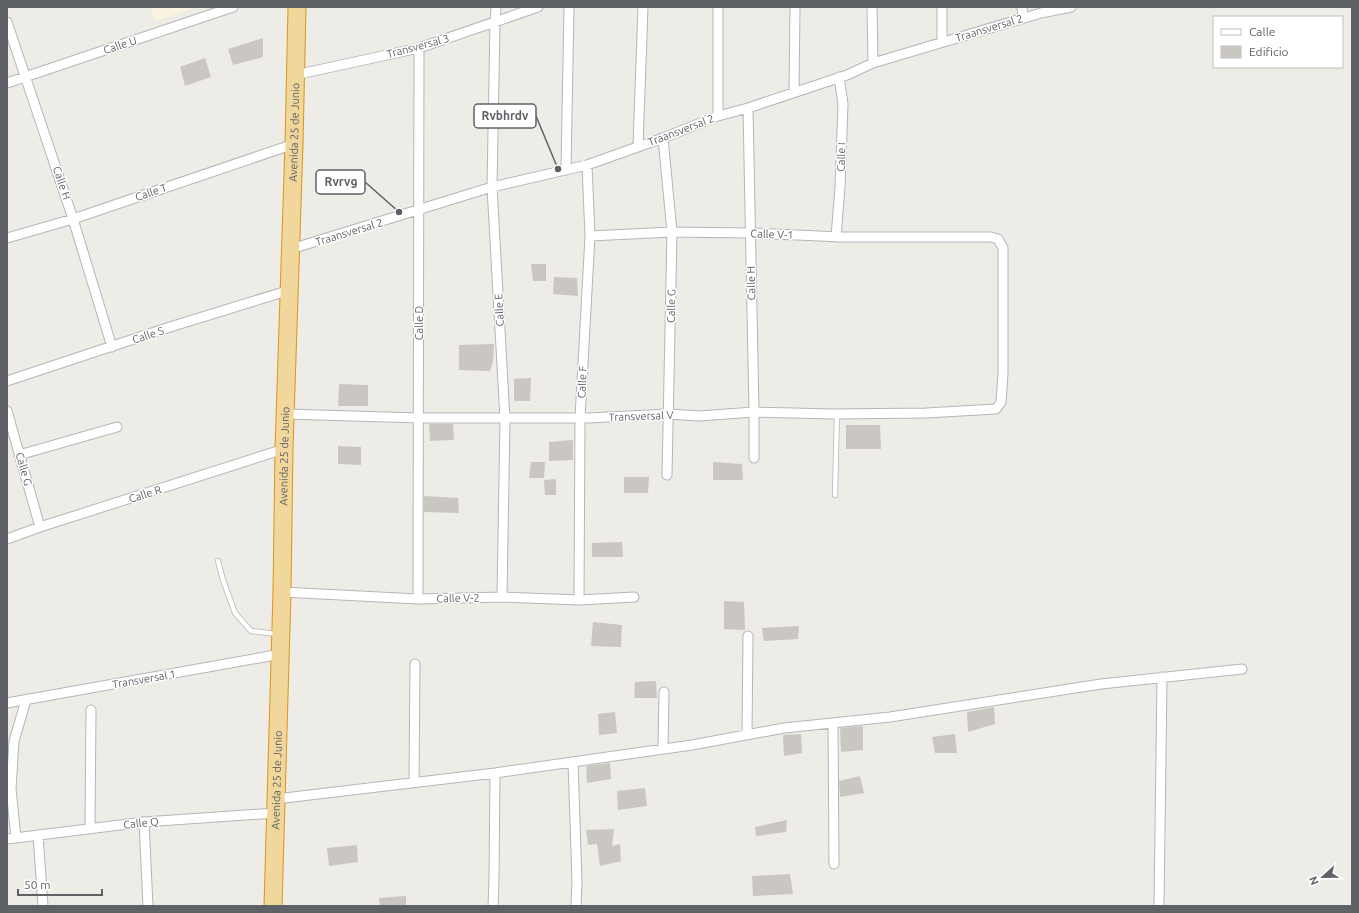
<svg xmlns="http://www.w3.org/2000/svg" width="1359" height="913" font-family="Ubuntu,sans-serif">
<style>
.commercial{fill:#faf3df}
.building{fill:#cac7c3}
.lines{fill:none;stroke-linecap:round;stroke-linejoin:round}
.lane-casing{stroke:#b3b6b9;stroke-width:6}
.street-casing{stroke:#b3b6b9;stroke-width:11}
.highway-casing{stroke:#db951a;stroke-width:19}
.lane{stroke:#fff;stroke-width:4.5}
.street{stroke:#fff;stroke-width:9}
.highway{stroke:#f1d79b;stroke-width:17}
.labels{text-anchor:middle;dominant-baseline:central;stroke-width:3;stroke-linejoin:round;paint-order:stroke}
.street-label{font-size:11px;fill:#5e6165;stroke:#fff}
.leader{fill:none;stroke:#5e6165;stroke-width:1.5}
.callout-dot{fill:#5e6165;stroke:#fff;stroke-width:1.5}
.callout{fill:#fff;stroke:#5e6165;stroke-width:1.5}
.callout-label{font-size:12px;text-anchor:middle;font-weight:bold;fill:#5e6165}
</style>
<rect width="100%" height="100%" fill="#eeece6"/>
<path class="commercial" d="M150 7H196L155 21Z"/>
<path class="building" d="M263 38V57L233 65 228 49Z
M205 58 211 77 185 86 180 67Z
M531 264H546V281H533Z
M554 277 577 278 578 296 553 294Z
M494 344 493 362 490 371 459 370V345Z
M531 378 530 401H514V379Z
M339 384 368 385V406H338Z
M429 424H453L454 440 430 441Z
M846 425H880L881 449H846Z
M573 440V460L549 461V442Z
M338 446 361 447V465L338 464Z
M531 462H545L544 478H529Z
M713 462 742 464 743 480H713Z
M624 477H649L648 493H624Z
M556 479V495H545L544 480Z
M424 496 458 498 459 513 424 512Z
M622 542 623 557H592V543Z
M724 601 744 602 745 630 724 629Z
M593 622 622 625 621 647 591 646Z
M799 626 798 639 764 641 762 628Z
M656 681 657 698H634L635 682Z
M994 707 995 724 968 732 967 712Z
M615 712 617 733 599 735 598 714Z
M863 726V750L841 752 840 728Z
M801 734 802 753 784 756 783 735Z
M955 734 957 753H935L932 737Z
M610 763 611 779 587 783 586 766Z
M860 776 864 793 840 797 839 781Z
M645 788 647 806 618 810 617 791Z
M787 820 786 832 756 836 755 827Z
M614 829 612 846 620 844 621 861 600 866 597 844 588 845 586 830Z
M357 845 358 862 329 866 327 848Z
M790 874 793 894 753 896 752 876Z
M406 896V906H380L379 898Z"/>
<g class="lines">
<g class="lane-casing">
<path id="lane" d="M835 495 837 414
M218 561 223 580 235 613 251 631 277 634"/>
</g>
<g class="street-casing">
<path id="street" d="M496 7 495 23 492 187 505 419 502 597
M718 7V116
M872 7 873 63
M1022 7 1023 18
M7 22 73 219 112 347
M942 42V7
M295 75 419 48 538 7
M7 83 233 7
M794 92 795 7
M748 108 754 412V458
M663 138 672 232 667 475
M638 146 643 7
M566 170 569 7
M836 237 840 187 843 104 839 77
M7 238 73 219 294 144
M291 249 492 187 587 165 663 138 718 116 748 108 847 75 873 63 1041 13 1071 7
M7 381 170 327 290 290
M7 411 40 527
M286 414 419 418H588L668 414 699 416 754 412 833 414 926 413 996 409 1001 402 1003 373V248L998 239 991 237H842L750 233 672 232 590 236
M19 455 117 427
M7 539 40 527 284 449
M282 592 418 599 502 597 579 600 634 597
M418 599 419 48
M579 600 580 418 590 236 587 165
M7 703 281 654
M833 723 834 864
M747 735 748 636
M663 749 664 692
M573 762 577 881 576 906
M414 782 415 664
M276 799 495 773 692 745 784 728 890 717 1101 684 1242 669
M144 822 148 906
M90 829 91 710
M38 835 43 906
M16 838 11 789 14 741 26 700
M7 839 144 822 275 813
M493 906 494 878 495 773
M1159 906 1162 677"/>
</g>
<g class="highway-casing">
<g id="highway">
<path id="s1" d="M273 906 282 592 284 449 294 144 297 7"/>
</g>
</g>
<use href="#lane" class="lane"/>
<use href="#street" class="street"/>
<use href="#highway" class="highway"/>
</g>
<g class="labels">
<g class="street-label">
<text transform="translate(989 28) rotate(-17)">Traansversal 2</text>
<text transform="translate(120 45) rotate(-19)">Calle U</text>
<text transform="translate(418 46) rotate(-15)">Transversal 3</text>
<text transform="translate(681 130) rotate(-21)">Traansversal 2</text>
<text stroke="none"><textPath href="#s1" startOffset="774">Avenida 25 de Junio</textPath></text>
<text transform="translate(841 157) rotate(-88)">Calle I</text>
<text transform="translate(62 183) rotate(72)">Calle H</text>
<text transform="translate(151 192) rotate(-19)">Calle T</text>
<text transform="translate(349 232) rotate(-17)">Traansversal 2</text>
<text transform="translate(772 234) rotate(2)">Calle V-1</text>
<text transform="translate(751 283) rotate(-91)">Calle H</text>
<text transform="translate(671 306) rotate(-89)">Calle G</text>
<text transform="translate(499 310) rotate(-93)">Calle E</text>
<text transform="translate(419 323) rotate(-90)">Calle D</text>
<text transform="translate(148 335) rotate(-18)">Calle S</text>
<text transform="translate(582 382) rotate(-87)">Calle F</text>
<text transform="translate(641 416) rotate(-2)">Transversal V</text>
<text stroke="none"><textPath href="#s1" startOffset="450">Avenida 25 de Junio</textPath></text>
<text transform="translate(24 469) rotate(74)">Calle G</text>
<text transform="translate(145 494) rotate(-18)">Calle R</text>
<text transform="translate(458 598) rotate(-1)">Calle V-2</text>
<text transform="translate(144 679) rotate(-10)">Transversal 1</text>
<text stroke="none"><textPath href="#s1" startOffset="126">Avenida 25 de Junio</textPath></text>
<text transform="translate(141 823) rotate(-6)">Calle Q</text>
</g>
</g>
<path class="leader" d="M558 169L536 116M399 212L365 182"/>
<g class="callout-dot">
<circle cx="558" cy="169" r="4"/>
<circle cx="399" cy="212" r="4"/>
</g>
<g class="callout">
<rect x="474" y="104" width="62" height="24" rx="4"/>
<rect x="316" y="170" width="49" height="24" rx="4"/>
</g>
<g class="callout-label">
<text x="505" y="120">Rvbhrdv</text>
<text x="341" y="186">Rvrvg</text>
</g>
<rect width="1359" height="913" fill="none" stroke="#5e6165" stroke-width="16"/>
<rect x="1213" y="16" width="130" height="52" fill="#ffffff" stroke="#bfc0c1"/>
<rect x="1221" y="29" width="20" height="6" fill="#ffffff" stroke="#bfc0c1"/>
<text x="1249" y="36" font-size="12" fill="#5e6165">Calle</text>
<rect x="1221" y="46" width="20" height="12" fill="#cac7c3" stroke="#bfc0c1"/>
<text x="1249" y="56" font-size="12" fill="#5e6165">Edificio</text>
<g transform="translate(1323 877) rotate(248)" stroke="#ffffff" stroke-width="3" paint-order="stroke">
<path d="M0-3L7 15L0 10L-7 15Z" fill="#5e6165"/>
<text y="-6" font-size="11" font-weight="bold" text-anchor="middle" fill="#5e6165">N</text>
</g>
<path d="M18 889v6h84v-6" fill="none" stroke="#5e6165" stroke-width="2"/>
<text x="24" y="889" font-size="12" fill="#5e6165" stroke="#ffffff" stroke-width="3" paint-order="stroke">50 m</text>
</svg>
